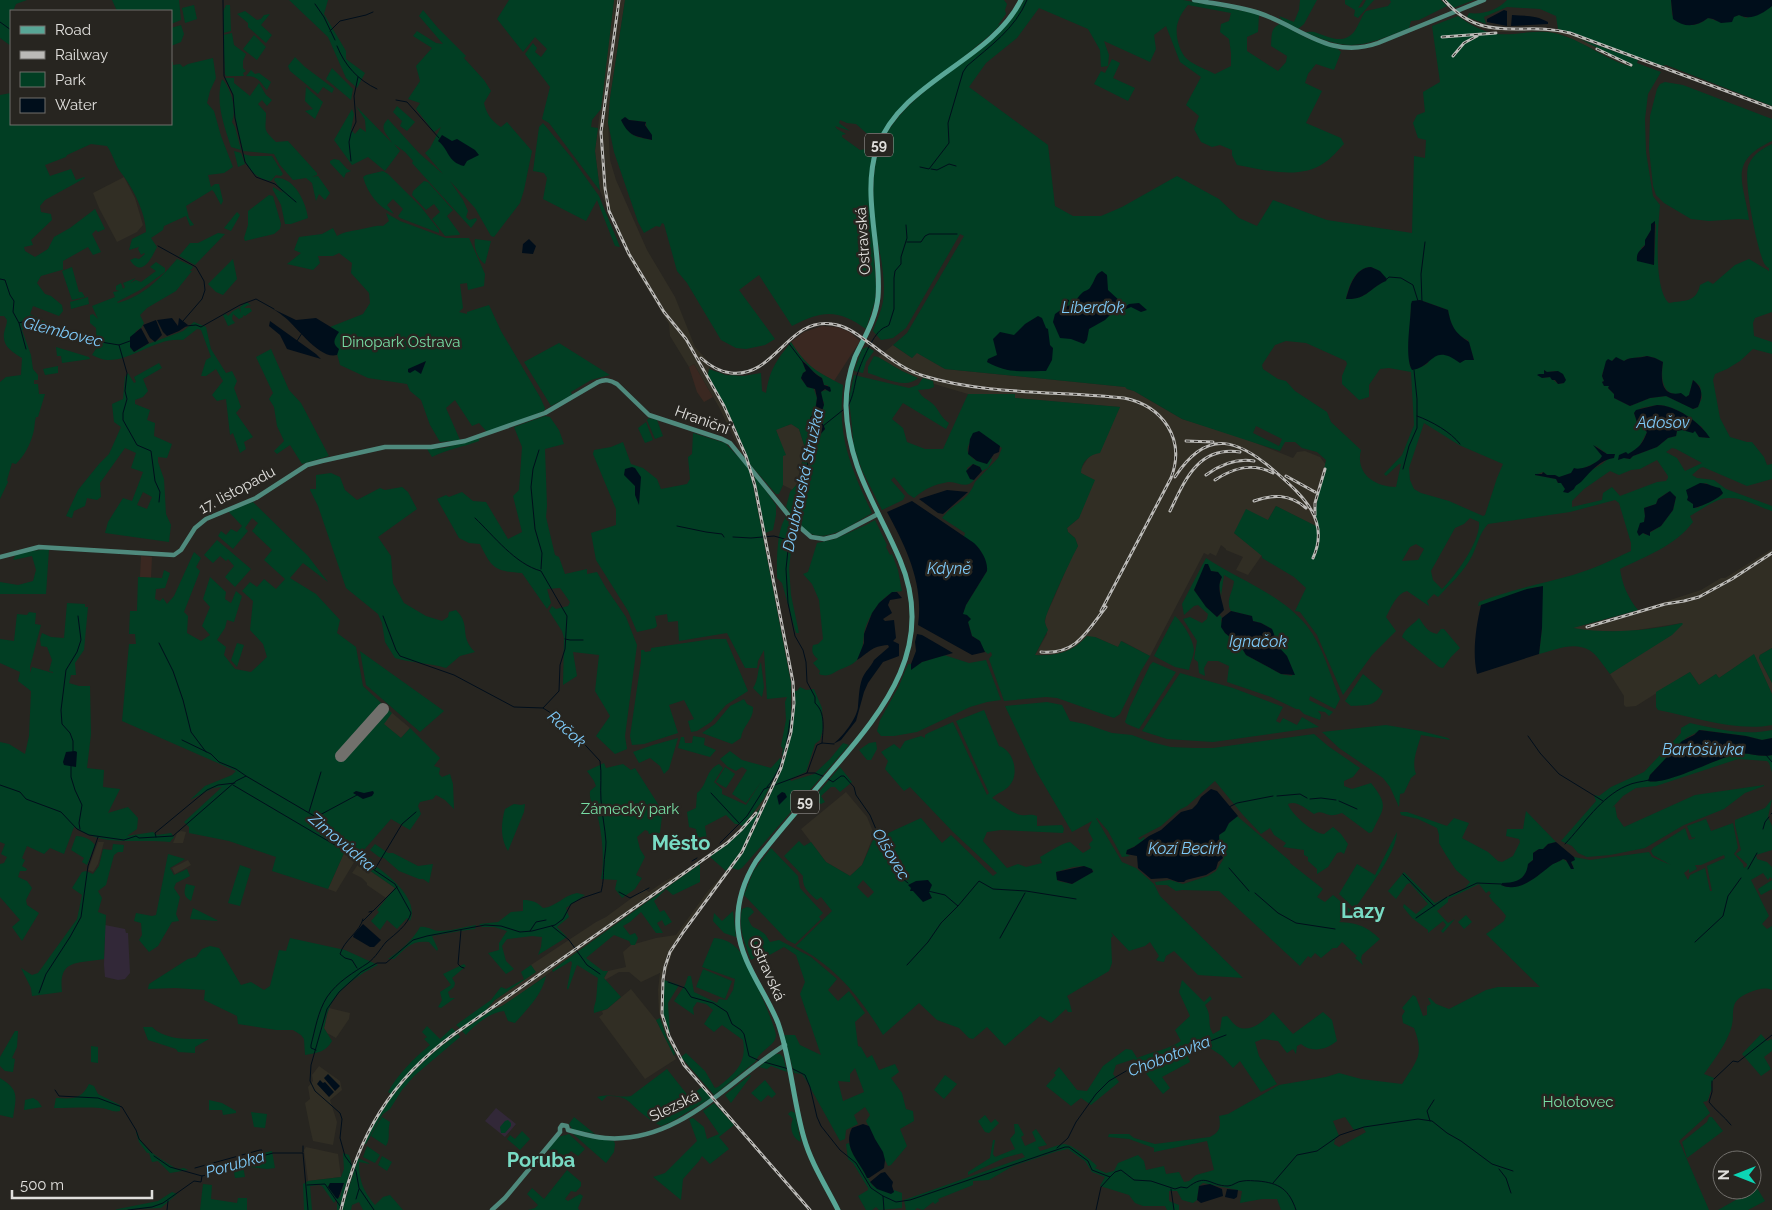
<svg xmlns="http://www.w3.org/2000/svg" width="1772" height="1210" font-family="Raleway,sans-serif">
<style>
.commercial{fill:#3a2821}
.built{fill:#312e24}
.education{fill:#322838}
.green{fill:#013e23;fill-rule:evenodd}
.water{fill:#000e1b}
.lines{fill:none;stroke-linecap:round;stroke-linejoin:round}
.stream{stroke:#000e1b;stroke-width:1}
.runway{stroke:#71706c;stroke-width:12}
.secondary{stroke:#4f8a7d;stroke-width:4.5}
.primary{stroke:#58a696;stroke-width:5}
.rail-casing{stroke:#bbbab7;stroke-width:3}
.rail{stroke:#272520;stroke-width:1;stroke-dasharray:4;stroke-linecap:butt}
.labels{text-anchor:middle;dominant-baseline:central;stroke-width:5;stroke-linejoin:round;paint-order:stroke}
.shield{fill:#272520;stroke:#a8a7a4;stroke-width:1}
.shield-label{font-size:14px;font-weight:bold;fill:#e0dfdc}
.street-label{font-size:15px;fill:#e0dfdc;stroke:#272520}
.park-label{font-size:15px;fill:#77dda4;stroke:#272520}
.water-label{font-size:16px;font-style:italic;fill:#7ecaf9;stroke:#272520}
.district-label{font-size:20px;font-weight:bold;fill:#78dbc4;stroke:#272520}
</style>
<rect width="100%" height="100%" fill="#272520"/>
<path class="commercial" d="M822 326 837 327 850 332 860 341 834 381 813 369 798 353 791 342 804 332Z
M694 364 713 397 704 402 697 392 689 367Z
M141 556 152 557 151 578 140 577Z"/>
<path class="built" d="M614 0H625L610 98 608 123 610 160 616 180 647 250 675 297 695 347 710 363 708 375 733 422 752 467 795 691 792 733 782 769 743 853 685 931 672 953 664 980 663 1013 670 1036 685 1064 811 1210H808L687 1070 670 1045 664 1031 659 1012 658 990 660 973 641 982 629 972H619L605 980 604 978 608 971 626 967 623 952 631 945 656 938 676 935 708 891 730 867 748 837 760 809 742 831 728 844 590 942 525 991 502 1006 492 1010 454 1037 418 1067 393 1095 370 1130 353 1169 342 1210H339L351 1168 364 1137 384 1102 409 1072 439 1044 485 1011 495 1000 535 972 531 965 596 922 606 917 644 889 649 892 665 881 695 865 726 842 746 823 763 800 780 768 788 742 792 715 791 683 749 468 744 453H741L719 407 694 364 689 367 670 336 669 324 628 257 600 191 595 151Z
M1441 0H1446L1461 14 1482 24 1500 29 1540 27 1570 32 1772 106V109L1586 41 1621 60 1633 65 1632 67 1625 65 1564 35 1540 31 1499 32 1481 28 1459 17Z
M124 177 135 198 143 225 137 232 117 242 99 208 93 193Z
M893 345 912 358 916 352 945 369 1126 387 1127 389 1134 391 1182 419 1238 436 1293 458 1297 452 1305 451 1320 457 1326 465 1315 512 1319 528 1276 506 1268 520 1234 533 1262 555 1248 575 1236 570 1243 557 1226 550V549L1221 545 1216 556 1210 553 1208 555 1204 553 1150 656 1122 641 1118 647 1095 637 1061 654 1035 655 1047 634 1045 622 1046 615 1054 598 1071 558 1078 546 1075 538 1068 532 1067 528 1079 518 1086 476 1081 473V469L1088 458 1093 454 1120 407 1014 398V394H968L934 384 933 381 918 378 902 371 878 357Z
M792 424 799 429 805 448 797 483 793 490 783 485V456L776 429Z
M1772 549V648L1760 655 1759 658 1772 683V694L1754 655 1719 678 1716 674 1699 685 1690 672 1636 706 1626 707 1624 705V696L1610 674 1682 624V623L1630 631H1591L1571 628 1618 617 1701 590 1721 578H1725Z
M379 702 410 728 401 738 383 724Z
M846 792 867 817 874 834 862 865 850 876 826 862 801 829Z
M181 831 186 832 183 843H173L177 833Z
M98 842H104L98 864 93 872 88 870Z
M344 853 356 859 336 892 328 889Z
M188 860 191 865 175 874 172 868Z
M359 863 395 888 386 898 367 885V883L362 878 352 873Z
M631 989 656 1020 676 1059 645 1079 599 1017 603 1014 602 1011 607 1009Z
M329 1008 350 1013 349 1019 336 1038 327 1033 324 1028Z
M319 1066 340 1081 342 1090 330 1100 337 1122 333 1145 313 1141 310 1128 305 1103 310 1099 308 1087 313 1081 312 1075Z
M306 1147 338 1154 341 1177 308 1181 304 1150Z"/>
<path class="education" d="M105 925 125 929 126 933H128L130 973 125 979 118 980 105 977 104 965Z
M496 1108 516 1124 505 1137 485 1121Z"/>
<path class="green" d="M0 0H27L16 4 14 9 15 11H11V46L0 38Z
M112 0H179L181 20 171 24V11H117Z
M289 0H328L324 14 346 51V59L365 73 357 88 346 78 328 37Z
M509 0H614L601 109 592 120 591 127 598 128 595 151 600 191 549 123 542 119 550 87 525 54 533 43 537 48 535 52 541 57 547 49 535 37 523 52 497 19Z
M625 0H1004L1007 4 1005 10 1006 14 998 25 1001 24 990 35 896 113 871 165 869 184 876 287 875 301 866 329C838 309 823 310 792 326L759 275 739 290 775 339 765 345 746 349 736 348 721 340 687 283 677 271 664 224 662 223 660 227 656 226 644 233 638 222 614 152 608 123 610 98ZM625 117 629 120 646 122C645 129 652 133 652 140L637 137 630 133ZM840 120 847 123 856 124 872 138 867 149 860 150 842 137V135L846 134 837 129 835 126 850 131 839 123Z
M1024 0H1183L1254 13 1259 15 1258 32 1247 37V51L1278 71 1286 62 1287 56 1271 46C1272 36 1270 28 1280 24L1309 39 1338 49 1341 52 1334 70 1316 64 1308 74 1305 83 1322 91 1306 123 1341 138 1344 144C1338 150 1332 158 1324 163 1300 180 1264 170 1237 165L1232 155V150L1220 145 1212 147 1201 142 1194 129 1199 116 1186 105 1201 77 1180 62 1166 26 1154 35 1156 49 1150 62 1104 41 1109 55 1108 66 1101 67 1100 50 1088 29 1039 8 1017 38 986 63 969 87 1048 145 1055 206 1073 216H1101L1122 207 1177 176 1219 199 1239 218 1257 226 1273 200 1327 220 1412 233 1414 156 1425 158 1426 140 1418 138 1413 123 1417 115 1425 112 1423 92 1440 82 1432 26 1458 16C1469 24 1483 32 1496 34 1515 36 1535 29 1554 33 1582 39 1605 60 1632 67V65L1621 60 1580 39 1638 60 1637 63 1661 72 1648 94 1645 119 1646 152 1653 196 1660 205C1658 227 1653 289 1669 303 1685 300 1696 303 1700 285L1708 281 1713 284 1735 265 1749 259 1769 271V268C1768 268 1764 264 1764 263 1757 249 1742 176 1749 164 1754 153 1762 149 1772 144V312L1755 318 1753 323 1754 336 1772 342V354L1753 349 1740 361 1727 369 1715 374 1713 380 1720 418 1730 437 1747 442H1752L1764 457 1767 465 1772 464V479L1747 486 1703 467 1700 468 1692 475 1697 478 1714 480 1726 489 1772 506V511C1758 507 1745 498 1730 498 1717 497 1701 510 1690 516L1693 522C1675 546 1646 556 1620 569 1622 584 1628 598 1638 610L1573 628C1610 634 1646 631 1682 623L1683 624 1672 635 1610 674C1604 667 1597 654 1589 650 1574 641 1554 650 1539 654L1542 628 1536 587 1478 606 1479 602C1509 590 1541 584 1573 575 1593 569 1612 560 1631 551V543L1619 503 1615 500 1570 512 1488 524C1479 534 1478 544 1472 556 1464 572 1450 584 1438 597L1434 594 1427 601 1429 606 1407 591C1396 594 1391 608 1386 617L1396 631 1372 655 1343 695 1317 635 1300 612 1295 611 1306 588 1294 577 1262 558V556L1234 533 1246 509 1268 520 1276 506 1318 527 1315 512 1326 460 1317 452 1302 448 1295 442H1285L1280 451 1182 419 1134 391 1127 389 1125 387 945 369 917 353 912 358 893 345 907 333 964 236 960 234 906 328 893 338 881 340 873 331C876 322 880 314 882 306 887 286 881 257 877 238 872 214 871 166 881 144 901 102 943 79 978 50 986 44 992 36 999 29 1008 20 1018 12 1024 0ZM1188 5 1231 13 1229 21 1221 24 1220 32 1229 39 1231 53V66L1215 74C1206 69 1195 66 1187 59 1179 52 1174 32 1178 22 1180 15 1184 10 1188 5ZM1651 224H1656L1654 265 1649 263 1641 248 1645 245 1646 240 1651 230ZM1371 267C1378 270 1384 273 1385 281 1368 289 1368 299 1346 299 1349 285 1355 268 1371 267ZM1420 300 1448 310C1450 323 1454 335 1468 340L1474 360H1465L1460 362 1448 354H1439L1432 357 1427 364 1416 369 1410 367 1409 356 1411 304ZM1286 341 1306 343 1346 361 1347 364 1342 376V384L1359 400 1369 397V385L1380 369 1389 368 1411 372 1414 425 1402 455 1384 474 1386 476 1399 464H1401L1396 487C1374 487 1355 473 1361 450L1331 422 1327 412 1295 391 1286 381 1278 379 1263 369 1262 365 1275 345ZM1647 356 1655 358 1663 362C1661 376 1661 397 1681 394L1686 397 1689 395 1693 380 1700 386 1702 398 1698 407 1694 409 1666 396 1650 398 1630 406 1614 398V394L1608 388 1609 386 1602 382 1604 381C1598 371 1609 364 1615 358L1624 361 1627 359ZM1544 370 1547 372 1556 371 1564 383 1558 384 1550 377 1543 378 1539 374H1544ZM1657 405C1671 405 1691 416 1699 426H1701L1709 438 1699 437 1695 430H1682L1677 431 1676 436 1668 438 1657 447 1633 456 1630 459 1624 458 1639 447 1647 432 1642 426 1638 425 1634 413 1641 408ZM1424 423 1459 445 1503 464 1497 478 1485 515 1483 516 1449 501 1421 493 1414 489 1410 480 1409 468ZM1256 426 1282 439 1279 446 1253 433ZM1595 445 1607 454 1608 459 1602 464 1590 471 1580 482 1565 489 1563 483H1558L1556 479 1535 475 1543 472 1547 475H1555L1559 478 1598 462 1603 458V456ZM1672 448 1676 449 1702 463 1685 471 1677 458 1666 452ZM1657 460 1668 476V478L1666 481 1657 482 1620 496 1612 487 1603 493 1602 500 1572 507V501L1584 489 1610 471 1619 475 1631 470 1640 469ZM1706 483 1714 488H1720L1722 495 1697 508 1695 507 1688 497 1691 488ZM1668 492 1676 497 1673 510 1661 526 1646 535 1643 533 1645 516 1644 508 1656 504 1658 499ZM1470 518 1479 522C1481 541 1455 576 1442 589L1433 580 1431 571 1455 528 1464 524ZM1416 544 1424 549 1418 560 1402 561 1410 547Z
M1300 0H1317L1304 24 1298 29 1282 20 1279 16 1294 22 1299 10Z
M1345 0H1363L1358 8 1362 7 1366 0H1374L1358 18 1354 16 1355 10 1345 4Z
M1390 0H1441L1447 6 1419 20 1411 21 1409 28C1364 46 1351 53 1305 32 1309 32 1313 31 1317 33 1329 37 1343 45 1354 32 1359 25 1361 17 1366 11L1388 6 1391 2Z
M1446 0H1474L1453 8Z
M1507 0H1671L1672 15C1687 25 1692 30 1708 18L1717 21 1739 15 1746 18 1772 6V106L1666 65 1661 66 1574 34 1558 29 1556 16 1540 9 1507 7 1484 17 1486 24 1467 17 1469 13C1482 15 1498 10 1507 0Z
M194 5 197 19 185 23 182 8Z
M226 5H230L231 31 223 33V12Z
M423 10 438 28 466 56 464 58 484 80 491 91 484 103C486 113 492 122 501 127L507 122 532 151 524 190 520 203 494 237 491 236 475 208 450 181 463 200 468 211 466 217 469 220 476 218 477 220 471 228 412 163 413 161 405 152 394 144 400 151 385 171 368 157 352 165 334 140 352 109 354 114 351 130 355 134 360 128 366 132 365 120 356 106 392 143C387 134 378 128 388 119L419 153 443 174 425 153 430 148 441 127 434 132 416 109 420 103 408 99 420 81 416 66 432 48 413 36 417 31 436 43 443 44 419 16Z
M245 11 257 20 261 19 264 15 270 14 261 25 272 35 266 43 248 27V23L237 14Z
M181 25 184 34 181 42 171 46V28Z
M232 33 234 45 246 54 243 61V68L246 71 243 73 244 76H226L225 74 223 35Z
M254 35 266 47 257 60 243 49Z
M295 57 305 67 333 88 334 89 332 93 323 87 318 94 290 71 288 66Z
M213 58 216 78 210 91 207 103 214 111 221 136 233 167 224 173 208 175 211 187 215 184H219L223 201 221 205 214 192 212 190 186 206 189 218 194 225 190 226 186 216 164 226 163 230 151 238 157 247C152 257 142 279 130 260L135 258 139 259 145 254 144 253 141 255 138 249 139 247 129 250 132 239 146 232C146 214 133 188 122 174 115 166 113 154 107 146L91 144 67 155 66 157 45 165 50 176 71 169 76 180 84 177 85 178 45 200 40 206 41 212 51 214 52 220 31 240 33 245 24 247 25 251 35 257 48 249 54 237 70 228 95 209 105 229 98 232 96 230 92 234 101 252 93 255 88 247 63 261V269H65L41 276 37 283 45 294 51 296 62 305 63 311 59 316 33 306 30 314 61 330 57 333 39 330 36 331 34 327 22 330 31 355 33 369 38 375V380H34V384H38L39 394H45L38 417H36C34 423 35 428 33 434 30 445 24 456 16 464L12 463 7 480 8 482 0 499V382L6 377 21 375 22 358C12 352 2 346 4 333 5 328 7 325 7 320L4 316H0V95L11 93V124H171V62H173V65L180 64 183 67 188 64Z
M1112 59 1120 63 1113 78 1135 88 1128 101 1094 84 1101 71 1105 73Z
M332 68 353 89 351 100 326 79Z
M251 70 255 74 259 73 271 82 267 90C260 82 259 76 246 76Z
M225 78H234V83L250 96 259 83 266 95 272 100 267 106 262 100 258 104 266 113C266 131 262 128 276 142L288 141 317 173V175L312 177 318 176 330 193 325 200 319 194 316 201 312 183 306 178 293 180 280 165 274 154 243 151 235 118 233 94Z
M222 79C231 88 237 109 232 122L235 127 241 150 231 147C224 125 215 103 222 79Z
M1665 82 1683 85 1772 119V141C1727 162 1744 182 1749 220L1739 219 1709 221 1691 219 1664 203 1656 195 1653 186 1649 149 1650 116 1657 89 1660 84Z
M306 87 323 102 315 119 305 111 313 109 305 101Z
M397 106 415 122 407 131 400 126 402 121 393 112Z
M543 123 571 157 599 196 620 247 615 246 597 200 586 221 543 199 547 178 544 173 533 171 539 127Z
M234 151 241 153 245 164 238 167Z
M243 154 251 156H272L283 174 281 176 276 175 271 181C256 179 247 169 243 154Z
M334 159 339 160 347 169 351 171 346 173 344 178 330 163V161Z
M383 171 388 174 421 207 439 230V233L400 218 398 216 403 209 393 199 387 205 394 214C378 207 368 194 363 177L366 175Z
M275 178C294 176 306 202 308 218L291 224H285L281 205 273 190V187L283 193 274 180Z
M424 181 428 182 453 210 447 216 460 234 459 235 445 236 432 219 440 212 434 204 426 210 412 195 413 191Z
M269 195 273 196 281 224 280 229 274 234 245 241 244 238 248 225V211Z
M237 212 240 215 231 231 224 228Z
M386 213 400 221 446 238H469L485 274 484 286 468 290 467 283 460 284 463 308 459 312 467 314V312L489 305 501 331 540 397 545 408 544 411 487 432 479 423 472 426 455 400 446 408 460 440 440 442 430 425 421 400 410 391 407 384 368 378 340 365 330 327 363 314 370 303 369 293 351 273 352 263 339 253 333 256H318L320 263 313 270 287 264 301 253 294 250 299 237 322 234 333 228 337 236C346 231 353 231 362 229 370 228 375 225 383 226L389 221Z
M218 233 225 234 195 265 179 256 190 243H198Z
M475 239 491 241 485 264C478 260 473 246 475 239Z
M177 259 192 266 193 267 190 271H192L176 291 147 308 140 315 144 323 141 328 136 331 130 347 134 352 148 344 183 331 194 322 206 327 211 349 226 373 232 371 237 381 234 388 241 407 236 413 253 437 244 442 246 449 240 453 233 433 230 435 226 399 217 401 212 395 223 381 216 369 206 376H201L206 360 211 357 201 330 197 329 183 340C155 337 133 361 107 360 102 360 97 357 92 355L97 347 96 328 90 323V315L93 314 98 319 92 306 115 297 113 292 119 291 116 290V286L121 283 123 289 125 287 123 283 136 278 130 283 136 280 141 282 156 271 150 267 156 262 165 268V272L140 290 117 302 118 303C143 296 160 279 177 259Z
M233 259 237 279 223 295 216 292 208 284Z
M72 267 79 292H82L85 297 72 300 62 271Z
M88 297 89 304 71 309 70 302Z
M247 302 251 306 248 305 244 308H250L252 311 245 316 243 315V317L239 319 233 314 232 319 235 323 228 326 223 315 226 314 228 316 233 311 239 308 241 313 240 307Z
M791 342C807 367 817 372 843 385 842 397 841 409 842 421 844 453 858 484 872 513 855 522 825 546 807 531 798 524 792 515 786 507L790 492 798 483 805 448 799 429 791 424 776 430 786 455 783 456V485L779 494H776L750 464 733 422 708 375 709 369 726 375 743 376 761 373 762 391 766 393C770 369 776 361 791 342ZM802 361 805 362 810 369 822 378 824 385H828V390L822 391 820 394 824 403 820 417 825 429 817 438 808 455 810 448V418L815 411 817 398 813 387 809 388 801 379 803 373 806 371Z
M559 343 610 375 591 380 571 392 572 395 551 406 524 362Z
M56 347 89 357 90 359 62 363 61 356H57Z
M867 347 874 351 866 362 863 373 854 371 862 349Z
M271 349 289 390 301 403 329 456 302 464 290 445 277 454 274 451 284 441 277 426 274 407 269 399 273 393 256 357Z
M874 356 878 357 902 371 918 378C906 390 882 377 868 373V367Z
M159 363 162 368 143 379 148 391 143 397 135 400V404L150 410 147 420 155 423 154 436 172 444 167 458 158 457V462L164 479 166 514 171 525 169 542 105 533 108 522 123 498 132 501 143 472 131 468 136 453 125 448 100 483 101 497 97 500 87 498 85 506 74 511 72 518 66 516 78 490 99 464 109 454 121 427 114 422 112 404 123 399 125 377 128 373 134 383 136 382 134 377ZM143 492 152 497 147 509 137 505Z
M58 366V373L45 375 43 369Z
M854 375 909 388 918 385 923 378 933 381 934 387 929 389 918 390C923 399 926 398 933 404 939 410 941 418 949 423L946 429 903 403 892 419 903 428 907 442 925 449H943L968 394H1015V398L1120 407 1100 453C1090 454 1081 462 1081 473L1095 480 1079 518 1067 528 1068 532 1075 538 1078 546C1073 555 1044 616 1045 622 1045 625 1047 627 1048 630L1035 655C1057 656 1071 653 1087 636L1095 637 1118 647 1121 641 1150 656 1141 671 1120 714 1114 718 1057 698 1046 697 1004 701 989 659 992 655 991 652 988 654 982 649 980 641 972 636 968 622 962 615 966 605 987 571C982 551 982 548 964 537L965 533 942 518C955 501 967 503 975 482L998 458 1002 448 979 432C969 443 960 451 977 461L991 457 992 460 988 468 982 471 980 467 973 464 967 468 968 473 974 480C966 490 958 481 948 482 933 485 926 488 914 498L908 494 894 477 891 480 905 496 903 500 882 510 862 470 854 447 849 398Z
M545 416 550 417 559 430 564 444 545 449 547 506 546 517 555 555 559 557 565 574 587 569V574L597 572 606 588 626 617 637 645 625 736 627 749 615 754 596 736 610 716 595 691 599 655 573 652 577 676 563 685 564 638 562 631 549 611 552 606 556 609 568 606 570 602 560 588 547 589 551 603 547 609 522 573C495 571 492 569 480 544L469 543 459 538 437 499 446 495 449 497 462 492 473 501 486 502 508 539 522 532 513 496 519 490 522 447 514 427Z
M649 418 657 420 663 436 655 439 647 420Z
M646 422 653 440 645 443 638 428Z
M693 433 725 443 749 468 751 475 791 683V723L784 756 782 755 783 749 781 746 786 720 785 702 787 697 767 699 764 650 758 661 757 668H745L727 633 679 641 678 621 668 622 667 614 655 616 657 626 655 628 637 632 628 611 596 560 591 533 616 525V509L593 454 594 450 611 447 623 442 631 464 643 468 657 479 661 489 687 484 690 479 688 457 692 454Z
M479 438V441C463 447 448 449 432 457L427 449 444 448Z
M331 473 340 477 345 490 357 500 380 488 385 490 402 487 408 492 417 509 378 537 391 556 393 583 404 603 426 616 442 621 448 617 449 612 456 610C472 626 458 635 475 652L460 656 446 668C429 663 412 663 395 658L385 642 382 623 378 614 346 588 318 506 310 490V489H316V475Z
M754 474 776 505V515L773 530 765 533Z
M253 502 308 556 328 582 303 563 290 578 316 594 340 620 337 633 356 647 363 686 392 713 384 724 401 738 410 728 440 758 434 766 440 768 439 774 442 777 450 774 453 784 454 809 445 800 436 795 433 799 420 802 418 806 421 814 410 830 391 819 356 859 344 853 328 889 272 871 276 857 229 841 189 833V827L184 822 222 787 213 788 190 800 205 786 232 775 236 771 122 721 129 644H136L135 634H129L130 611H137L138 577 162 578 164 570 170 573 165 588 156 589 155 599 160 601 163 598 167 604 174 596 194 552 201 558 196 567 200 571 184 612 188 616 187 633 201 641 210 635 202 626 210 607 203 599 210 577 226 592 225 599 231 603 236 591 242 596 234 622 227 620 225 628 217 640 226 647 224 655 235 669 251 672 267 657 263 644 250 630 253 601 242 591 250 582 257 587 264 579 276 589 285 579 264 560 272 550 252 531 258 523 252 518 245 528 248 531 233 549 218 536 221 531 226 535 231 529 237 532 242 526 228 511Z
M787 516 794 527 789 568 791 595 799 633H796L782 583 777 578C777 563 776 528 787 516Z
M875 520 887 545 886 547 890 555 892 554 898 570 902 591C899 592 897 591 894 592 880 597 866 620 864 634 863 642 863 653 857 660 853 665 843 668 837 671 831 675 826 677 819 674L820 671 813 663 818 659C813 655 811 652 813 645L818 644 823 639 819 600 812 584 803 574 808 572 817 543 835 539 866 525Z
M217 540 251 569 235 587 225 577 234 566 228 559 226 561 220 556 213 563 204 555Z
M49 549 46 594H0V582L18 585 33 581 36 570 32 556 13 560 16 554 31 551Z
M1206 558C1239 580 1281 594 1307 626 1323 646 1330 675 1340 699L1335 709 1310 696 1309 700 1333 712 1329 716 1325 712 1318 711 1321 715 1320 720 1304 714 1299 709H1296L1271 697 1227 682 1229 666 1218 661H1208L1204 668 1205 676 1199 673 1198 662 1194 659 1197 641 1183 619 1190 617 1202 623 1207 619 1208 614 1198 605 1194 606 1184 615 1182 604ZM1205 566 1211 571 1218 572 1222 579 1219 584 1221 596 1224 575 1234 581C1233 592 1225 601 1231 611L1251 616 1253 621 1261 623 1272 629C1273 635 1274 641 1277 646 1285 658 1292 659 1292 676L1281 674 1246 655 1240 645 1225 633 1221 620 1222 618 1220 615 1217 617 1194 590 1202 574Z
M67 603 85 604V607H88L84 650 75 663 76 675H71L69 683 79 686H90L91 734 87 768 104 770 103 787 120 789 108 813 128 807 138 818 137 829 127 836 153 832 157 835 171 833 174 837 170 842C137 838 104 848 74 827L64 854 50 848 44 854 27 846 22 858 25 860 22 866 27 869 26 871H20L18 877 27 881 32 888 26 900 27 905 39 913 22 941 12 927 20 920 0 897V864L4 863 7 857 1 854 5 844 0 842V742L9 744 25 754 29 736 31 691 18 681 20 672 0 663V639L14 641 17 614 27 615 29 612 36 613 35 624 41 625 30 667V673L32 667 53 673V672L49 671 52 660 47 647 41 646 40 639 42 633 51 637 64 638Z
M1175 616C1183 623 1194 640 1194 651 1193 658 1190 663 1189 670L1175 667 1154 656Z
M1419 618C1424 625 1427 632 1437 634L1441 629H1444L1460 648 1451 657 1443 668 1439 667 1402 637C1404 629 1414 624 1419 618Z
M712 639H726L748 691 726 705 711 722 697 731 691 732 688 721 694 719 684 700 669 705 678 733 644 744 632 745 630 736 641 661V650H644L645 652 651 651V648Z
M237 643 244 645 237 667 231 660Z
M1772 648V683L1759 658 1760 655Z
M360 651 444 711 420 732 366 685Z
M1754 654 1772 694V725C1737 732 1693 717 1658 710L1656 707V692L1690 672 1699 685 1716 674 1719 678Z
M944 655 969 663 986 660 1001 700 987 702 970 707 917 732 894 736H881L877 731 880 720 899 686 908 664H911V669L922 662Z
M761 662 764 687 762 697 753 688C759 679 757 670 761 662Z
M1153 662 1176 672 1139 729 1127 724 1125 722 1130 707 1150 665Z
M1180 673 1233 688 1283 707 1276 721 1280 723 1283 718 1297 725 1302 717 1319 727 1213 742 1167 739 1142 731Z
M1363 674 1383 691C1376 707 1367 705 1351 706L1345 701Z
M800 687 806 690 814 689 822 708 823 729 820 740 815 744 806 772 790 779 791 781 814 774 830 759 843 743 849 745 742 868 738 870 732 868C745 850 754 830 763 810 783 768 795 739 795 691H797Z
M744 699 747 704 753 707C754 720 742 726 741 738L732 744 702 733 715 724 730 706Z
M1047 702 1062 705 1070 721 1085 724 1112 733 1132 735 1151 742 1171 747 1194 748H1213L1314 734 1328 746 1360 768 1353 777 1344 781V786L1352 789 1371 783C1390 807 1383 808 1372 832L1369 833 1342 813C1338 814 1333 816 1330 815 1323 814 1321 810 1314 814 1306 809 1297 800 1288 804 1290 813 1314 834 1324 834L1333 827 1341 834 1348 844 1344 854 1341 852 1337 853 1328 867 1317 874V869L1308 861V857L1304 855V850L1283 847 1286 843 1274 835 1270 828 1261 834 1243 815 1215 781 1187 806 1179 810 1161 826 1138 838 1140 840 1144 837 1145 838 1141 843 1127 850 1126 854 1130 856 1122 857 1108 831 1097 818H1096L1122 862 1136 868 1154 884 1160 896 1243 978 1198 975 1174 951 1166 956 1164 962 1158 961 1156 960 1159 956 1150 942 1145 946 1129 951 1111 932 1113 936 1111 938 1112 963 1109 971 1067 996 1069 1000 1072 1012H1068L1066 1009 1051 1023 1040 1016 1005 1046 987 1027 973 1039 969 1038 959 1028 937 1020 919 1003 883 1035C861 998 835 966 796 946L832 911 821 897 817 900C809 893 802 888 803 876L784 856 799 841 804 846 811 842 826 862 850 876 862 865 873 840 921 818 942 843 951 835 993 876 997 873 953 832 910 787 904 791 885 769 888 761 881 752 894 744 900 749 905 741 921 736 925 738V735L928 733 953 722 987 795 989 793 956 721 984 710 999 746C1014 750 1020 775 1009 786 1005 791 997 793 992 798 1000 803 1011 813 1021 815 1027 816 1030 813 1037 816V826L1062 825 1064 829 1063 833 1001 830 987 832 983 841 1007 868 1018 864 1026 867 1042 863 1040 857C1048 853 1061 843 1070 842L1083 853 1091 848 1089 844 1093 840 1088 830 1092 821 1072 832 1036 771 1005 706ZM1084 866 1094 871 1072 884 1058 881 1056 872 1073 867ZM863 880 874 892 868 898 857 887Z
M1690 723C1717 729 1744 736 1772 730V738L1762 740 1746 736 1701 730 1686 738 1650 775 1648 781C1666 785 1716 758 1737 754 1749 752 1761 758 1772 755V772L1769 763 1767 761 1738 759 1656 786 1636 788 1623 796 1612 808 1615 806 1617 817 1624 827 1695 795 1764 785V786L1745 793 1724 809 1684 825 1645 848 1610 855 1587 857 1578 853 1572 846 1561 841 1596 801 1594 795 1599 796 1611 787 1644 772 1681 733V728Z
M1386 725 1421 731 1448 738 1450 740 1421 735C1418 748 1411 761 1416 774L1411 778 1404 793 1400 794 1399 807 1390 787 1383 778 1339 748 1322 732Z
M693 736 705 738 704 745 716 750 710 757 678 748 681 737H684L685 743H692Z
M678 738 669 769 664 774 660 766 650 758 639 763 633 752 653 745Z
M876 742 877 749 871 760H867L859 750 869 743Z
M730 751 742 760 771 768 780 758 783 760 763 800 743 826 737 824H735L726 815 705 826 707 840 706 846 703 848 698 846 696 829 689 827 687 812 696 808 697 793C708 785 705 770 719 764L723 768 714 782 722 789V794L746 805 761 782 746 803 732 794 747 770 742 767 736 771 728 767 720 759Z
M604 763 606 768 623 764 631 770 635 768 658 804 662 816 660 833 649 834 648 831 645 830 637 837 640 849 645 857 636 875 642 878 635 889 622 898 615 889 617 880 601 879C605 861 602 832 597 814 594 804 589 803 590 791L596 786 594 781 587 771Z
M725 767 735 774 726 788 716 782Z
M840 767 852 782 840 792 835 787H831L821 796 825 802 821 804 813 799Z
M1772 799 1768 817 1772 826V850L1756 855 1757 859 1767 862 1772 867V879L1770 877 1768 880 1763 873 1751 880 1769 916 1762 924 1767 929 1772 926V990C1765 987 1760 989 1753 991 1723 1002 1739 1012 1729 1034 1723 1049 1713 1061 1704 1074L1714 1078 1711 1085 1712 1089C1709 1093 1710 1097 1707 1101L1703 1102 1710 1113 1679 1141 1709 1210H1281L1277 1199H1262L1240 1203 1242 1191 1203 1183 1199 1186 1197 1200 1193 1203 1182 1200 1177 1191H1169V1201L1179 1205V1210H1167L1165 1206H1143L1135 1203 1129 1195 1100 1186 1105 1177 1092 1172 1085 1161 1068 1149 1058 1151 1013 1166 989 1180 973 1181V1185L938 1199 939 1201 935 1204 933 1202 923 1210 917 1208 915 1210H906L904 1200 1025 1157 1022 1153 1004 1158 968 1175V1172L990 1158 993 1140H995L993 1154 995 1157 1015 1149 1010 1139 1015 1133 1014 1124H1018L1024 1135 1021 1137 1025 1146 1036 1141 1032 1132 1036 1129 1047 1145 1038 1147 1040 1151C1048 1149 1056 1145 1064 1144 1072 1144 1091 1160 1097 1166L1095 1168 1106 1173 1114 1171 1118 1163 1138 1155 1144 1161 1146 1170 1164 1166 1166 1174 1179 1172 1184 1182 1189 1181 1196 1175 1214 1170 1207 1141 1154 1152V1148L1129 1139 1108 1137 1109 1134H1129L1134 1138 1155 1144 1210 1137C1220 1132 1221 1127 1219 1116L1228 1114 1279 1085 1326 1077 1339 1073 1361 1079 1402 1084C1416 1061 1425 1056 1414 1028L1403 1023 1402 1016 1405 1011 1402 1008 1413 995 1416 997 1423 1016 1427 1015V1006L1431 1004 1428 998H1430L1436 1004 1449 1009 1486 990 1498 987H1540L1486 934 1504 921 1506 916C1501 908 1494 904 1489 896L1491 893 1489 891 1486 893 1479 884 1448 899V902L1437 911 1448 923 1455 919 1443 933 1441 931 1446 925 1443 921 1428 933V930L1412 918 1403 907 1404 904 1416 914 1428 904 1410 883 1407 884 1396 899 1388 891 1404 872 1435 903 1465 888 1470 882 1456 870 1446 855 1439 843V835L1437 828 1418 819 1401 815 1400 812H1407L1447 826 1454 818 1469 823 1462 838 1488 852 1498 861 1502 862 1513 856 1520 842 1519 839 1506 836 1507 829H1523L1526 811 1556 842 1548 844 1543 849 1537 850 1533 853V860C1527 864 1529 866 1527 871 1525 877 1518 881 1513 884L1508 883 1501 885C1519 893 1536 877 1549 866 1553 863 1559 862 1563 859L1574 867 1571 862 1574 857 1590 860 1649 852 1652 857 1671 865 1653 855 1651 851 1653 848 1685 828 1689 840 1695 838V837L1692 838 1687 826 1706 819 1711 831 1733 823 1738 848 1734 854 1743 864 1744 868 1747 866V864L1736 854 1741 850 1735 825V820L1765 808ZM1724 855 1725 858 1707 866 1712 891H1710L1705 868 1690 875 1688 880 1684 873 1689 869V873L1697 869 1695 865H1701ZM1345 1117 1354 1130 1363 1128 1366 1132 1339 1147 1334 1144 1335 1139 1339 1136 1333 1121Z
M514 804 521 805 525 804 524 812 508 851C500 838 501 823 505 809Z
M762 806 741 852 726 871 710 857 742 831Z
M1237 816 1290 861V863L1323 889 1317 897 1325 902 1333 895 1351 910 1339 922C1358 923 1366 926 1380 939L1362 955 1361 959 1363 965 1355 958 1357 956 1342 942 1337 948H1333L1321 958 1315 953 1311 958 1308 956 1300 966 1219 891 1182 890 1176 891 1167 885H1156L1155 882 1170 880 1183 884 1208 876 1216 871 1224 858C1213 835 1220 832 1237 816Z
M1397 832C1396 855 1367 889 1355 909L1339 894 1357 864 1375 875Z
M76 836C83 836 91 839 95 845L87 865 82 862 84 858 71 850Z
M113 844 124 845 123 852H118L114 855 106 885 98 891 102 898 98 912 106 915 104 959C78 964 58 958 62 992L32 996 31 988 21 968 32 975 38 973 77 919 82 895 72 888 82 872 86 871 93 874 99 866 103 849 112 850Z
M375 844 388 853H393L418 866 433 864 429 883 423 879H419L399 871 384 858 379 857 370 850Z
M771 848 798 876 800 888 823 913 819 917 821 919 795 944 787 940 744 895 753 872Z
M168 854 185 859 170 868 174 875 187 869 190 876 176 883 174 888 180 897 176 914 179 921 172 922 158 946 149 952 139 940 142 935 141 923 134 921 136 913 152 916 156 915Z
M362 858H369L373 861V864C388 875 420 899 410 921L398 909 407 918 397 929 387 920 380 930 371 921 379 912 377 910 395 888 359 863Z
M700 864V882L673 895 666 889 654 901 660 912 664 910 672 922 665 926 662 920 657 923 663 933H656L641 912 630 922 623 926 630 935 635 933 638 938 635 945H631L629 941 614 935 586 958 603 971H608L604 978 621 997 607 1009 594 1013C593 1008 595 1005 596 1000 597 992 597 985 598 978L577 965 568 990 567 988 572 963 571 961 553 972 552 970Z
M240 865 251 869 240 906 228 903Z
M1772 880V889L1761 895 1758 889Z
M186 884 195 886 191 901C183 896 184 893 186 884Z
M577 893 585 895 566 908 569 917 557 927 567 937 538 955 541 947 542 937 532 936 507 939 502 946 506 961 514 969 506 974 488 953 499 950V943L507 931 494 927H482L479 924 498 922 511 912 523 911V900C532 900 537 902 543 908 556 907 564 895 577 893Z
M747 907 751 908 754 912 748 918C753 931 753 925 762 932 766 934 768 939 770 942L779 940 811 957 837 979 828 990 838 1001 849 991 865 1013 855 1022 858 1046 861 1047 867 1058 872 1055 879 1070 895 1064 899 1072 891 1078 902 1093 906 1109 913 1111 914 1121 900 1129 907 1146 891 1165 888 1166 866 1121 870 1115 865 1107 854 1115 858 1124 846 1130 845 1139 840 1141 806 1080 802 1074 794 1073 784 1035H795L800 1045 821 1055 800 994 805 982 796 955 784 947 764 958 760 955 751 960C745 943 738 928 742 909ZM855 1068 864 1092 843 1101 838 1081 850 1082V1074Z
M193 908 219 921 190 919Z
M733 911 736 937 724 933 713 921 714 913 722 921Z
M1466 915 1472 922 1464 929 1458 922Z
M476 925 475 929 460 931 432 936 438 949 437 951 429 942C411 940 406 948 394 959H388C400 951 413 940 420 927 428 926 432 931 439 931 451 931 464 927 476 925Z
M290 938 345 950 378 965C361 973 336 990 329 1009 326 1014 326 1022 324 1028L332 1041C326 1052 317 1053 305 1055L304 1039 301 1035 293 1030H276L238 1024 237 1016 204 1000 205 990 175 988 148 989 149 984 188 959 196 957 202 949 210 946 219 948 241 985 251 982 264 990 270 986 279 950 286 951Z
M714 938C725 939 734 943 740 952 746 959 777 1029 776 1036 775 1046 760 1050 755 1062L714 1095 681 1057 686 1053 705 1071 715 1088 718 1087C735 1073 747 1064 743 1040L722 1025 714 1032 704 1024 713 1010 706 1004 697 1002 693 1008 694 1015 674 1001 685 985 688 976H691L694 992 717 1003 719 999 727 1000 733 990 735 979 702 967Z
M464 964 466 966 452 978 455 983 454 987 448 992 450 998H455L441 1008 438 1007 442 1000 440 992 451 985 443 974Z
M531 965 536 972 495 1000 485 1011 461 1029 456 1025 491 1000 501 987 506 989 524 979 521 972Z
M703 969 732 981 725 999 696 987Z
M546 976C542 995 528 1008 515 1023L508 1021 504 1011C491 1012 474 1025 466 1035L462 1031 492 1010 502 1006Z
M664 980 679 985 668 1003 670 1036 663 1013Z
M1182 980 1204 1002 1210 996 1212 999 1205 1005C1213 1018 1206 1022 1213 1034L1220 1030 1222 1017 1227 1016C1230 1019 1234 1025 1238 1027 1251 1033 1265 1020 1273 1012L1293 1034 1323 1012 1332 1020 1337 1041C1326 1050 1312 1053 1301 1044L1297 1046 1296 1054 1293 1049 1287 1053 1278 1041 1263 1039 1255 1042 1259 1056 1277 1084 1261 1092 1240 1061 1233 1068 1222 1056 1204 1044 1186 1052 1190 1062 1162 1077 1170 1088 1163 1094 1134 1059 1116 1065 1113 1074 1119 1082 1091 1105 1081 1098 1071 1106 1046 1086 1056 1075 1054 1073 1059 1067 1077 1090 1087 1091 1103 1066 1126 1049 1132 1050 1137 1058C1151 1052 1168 1050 1181 1041L1175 1030 1190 1016 1179 992Z
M660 1018 667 1038 675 1053 674 1056 656 1020Z
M427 1026 440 1039 452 1028 456 1032C431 1050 409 1070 391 1094L388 1092C399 1073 413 1059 430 1045L424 1039 427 1037 422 1032Z
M143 1027H152C166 1041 191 1039 209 1039L195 1047V1053L178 1052 176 1049 148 1040Z
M15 1031H18L17 1047 12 1058 15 1059 13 1072 5 1071 0 1066V1057Z
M458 1034 460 1037 414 1076 402 1090 390 1109 383 1114 366 1144H363C384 1100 417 1062 458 1034Z
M1761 1034 1767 1041 1772 1039V1051L1764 1057 1771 1069 1761 1076 1742 1054Z
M91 1046 98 1047V1063L91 1062Z
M775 1054H780L783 1057 787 1072 771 1066 767 1069 759 1067Z
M667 1069 689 1097 702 1087 711 1098 671 1122 661 1126C655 1123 649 1119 644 1115 628 1103 630 1096 607 1096L602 1101 597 1097C612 1093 618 1098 631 1096Z
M750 1075 751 1076 731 1103 725 1095Z
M945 1075 957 1084 944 1099 934 1090Z
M0 1078C20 1090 16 1097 13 1118L0 1115Z
M765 1080 776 1094 772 1098 768 1095 761 1102 751 1093Z
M89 1084 94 1086 98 1094 120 1105V1111C113 1113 107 1108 100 1108 86 1107 69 1108 54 1108L56 1098C72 1099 81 1100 89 1084Z
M33 1098 38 1101 42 1107 24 1110 25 1100Z
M209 1100 222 1103 236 1111V1113L223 1115 222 1110H209Z
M714 1103 734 1125 719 1137 729 1149 710 1164 702 1156 699 1161 683 1179 681 1200 653 1177 665 1173 697 1141 689 1119 693 1118 704 1127 707 1139 719 1134 703 1111Z
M791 1111 795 1113 801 1142C792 1139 789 1126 793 1119L788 1114Z
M251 1112 267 1114 265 1128 254 1127Z
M985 1115 991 1123 995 1119 999 1123 989 1133 985 1132 978 1121Z
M382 1117 390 1122C387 1132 391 1137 386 1146L371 1136Z
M574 1117 595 1134 572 1129 569 1124Z
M1709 1117H1712L1723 1131 1687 1158 1682 1142 1707 1122Z
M508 1120 511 1123V1126L505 1133H501L500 1127 505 1121Z
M522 1131 530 1139 520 1150 507 1139 510 1135 515 1139Z
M136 1132H137C142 1149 162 1160 177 1169L184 1168 188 1170 170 1173 158 1161 152 1162 149 1153H147L139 1142Z
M572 1133 585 1137 614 1141 615 1144 614 1152 606 1163Z
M569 1134 585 1149 578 1156 571 1151 562 1161 548 1149 558 1137Z
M849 1143 852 1152 873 1186 894 1192V1190L902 1193V1208L879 1210 876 1207 872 1210H866L858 1196 868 1190V1188L853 1163 848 1159 846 1144Z
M367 1146 380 1155 375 1163 363 1157Z
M272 1151 275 1168 267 1169 243 1166 245 1177 235 1178 232 1162 252 1157V1166H260L259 1154Z
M343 1153 349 1155 352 1165 339 1210H337V1201L336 1200 334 1203 322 1186 319 1185 310 1186 312 1210H304L303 1184 308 1181 341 1177 344 1169ZM330 1183H344L340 1197 336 1198 328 1187Z
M382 1156 392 1162 387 1171 378 1165Z
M358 1158 371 1164 359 1162C359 1181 363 1190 375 1205L383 1197 390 1195 403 1210H363L359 1202 352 1205 351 1210H342Z
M567 1170 581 1182V1186L576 1192 571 1191 565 1199 568 1201 580 1194 583 1196 578 1208 579 1210H528L535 1208 538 1205 527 1194 532 1188 544 1199Z
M203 1184 212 1185 211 1199 237 1203 238 1198H247V1210H200Z
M1757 1188 1765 1201 1748 1210H1718Z
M172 1192 177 1194 161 1208 113 1210 158 1201Z"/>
<path class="water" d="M1671 0H1772V6C1762 14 1751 21 1739 15L1734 17 1732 22 1721 23 1713 19 1708 18C1696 27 1685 28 1673 19Z
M1504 10 1507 11V26L1487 22V19Z
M1512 15C1525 16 1536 15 1548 22V24L1511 26Z
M625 117 629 120 646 122 645 125 652 135V140C636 136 629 137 621 120Z
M442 135 452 141 457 139 475 150 479 155 467 161 464 166C447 162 449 149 438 141Z
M1655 221 1654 265 1637 261C1636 251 1641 251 1645 245V240L1651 230V224Z
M529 239 536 246 533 254 522 253 523 244Z
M1371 267 1380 271 1387 279 1386 281C1369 288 1367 300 1346 299 1350 285 1355 268 1371 267Z
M1102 271 1107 275 1108 290 1121 302 1124 308 1129 304 1139 303 1147 310 1141 312 1131 307 1117 313H1112L1105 320 1089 329 1087 340 1084 344 1071 339 1060 338 1053 322 1055 314 1065 307 1064 300 1066 299 1069 300 1067 306C1076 305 1076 298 1082 293 1085 290 1089 291 1091 286 1096 279 1094 275 1102 271Z
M1420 300 1448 310C1451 326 1455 333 1469 342L1474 360H1465L1460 363C1432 342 1434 367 1412 370 1404 356 1411 321 1411 304L1412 301Z
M273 309 296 320 316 318 339 332C335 338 331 343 339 349L337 355C319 360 296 325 283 316 280 313 276 311 273 309Z
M1038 316 1042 318 1046 328 1048 329 1050 345 1053 348 1052 360 1046 371C1023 371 1008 374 987 362L988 359 997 355 993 339 1000 332 1014 335 1025 324Z
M172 318 178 326 179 318 188 325 179 331 167 336 163 332 157 320Z
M156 320 162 335 155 342 150 338 143 325Z
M270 321 316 354 321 359 287 349 280 335 269 326Z
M141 328 149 343 134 352 130 347V337Z
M1647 356 1655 358 1663 362C1661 375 1659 398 1681 393L1686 397 1689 395 1693 380C1703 388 1703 395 1698 407L1693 409 1666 396 1650 398 1630 406 1614 398V394L1608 388 1609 386H1604L1602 382 1604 381 1602 376 1606 361 1608 359 1612 361 1616 357 1624 361C1631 356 1639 359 1647 356Z
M426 361 421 374 415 370 410 373 408 372V369Z
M802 361C809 365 813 374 822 378L824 385 830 387 831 391 830 392 825 389 821 392 824 405 820 417 825 429 817 438 809 457 810 418 815 412 817 398 815 389 807 387 801 378 803 373 806 371Z
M1544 370 1547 372 1558 371 1563 374 1566 380 1564 383 1558 384 1555 380H1552L1550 377 1542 378 1537 375 1539 374H1544Z
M1657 405C1676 405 1701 423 1710 438L1699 437 1695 431 1693 433 1682 430 1677 431 1676 436 1668 438 1657 447 1633 456 1630 459 1624 458 1618 460 1619 455 1626 452 1628 454C1639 448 1643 443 1647 432L1642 427 1638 425 1634 413 1636 410Z
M979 431 1000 446 999 452 994 454 987 464 977 461 968 454 970 439 973 433Z
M1593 445 1607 454H1615L1614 458C1601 459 1590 472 1582 481 1578 485 1576 484 1574 489L1568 493 1563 492 1565 489 1561 483H1558L1556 479 1535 475V474H1542L1543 472 1547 475H1555L1559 477 1571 473 1574 468C1581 471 1599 463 1602 456Z
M973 464 980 467 982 471 974 480 970 479 966 471Z
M632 467 635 468 641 477 639 505 635 495V486L624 475 625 469Z
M1700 483C1708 483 1713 487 1720 488L1723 493C1720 498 1699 508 1693 508V504L1687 500 1688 497 1686 490Z
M947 490 968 492 943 514 938 513 919 499Z
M1670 491 1676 497 1673 510 1661 526 1650 532V536L1643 533 1639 536 1637 532 1640 523 1644 522 1645 516 1644 508 1656 504 1658 499Z
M912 501 974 543C982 551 988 561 987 571L966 605 963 614 967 615 971 619 968 622 972 636 980 641 985 652 972 655 918 625C924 584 906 547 887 512Z
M1205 564H1208L1211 571 1218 572 1222 577C1216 587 1222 599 1224 610L1217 617 1206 607 1194 590Z
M1543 586 1542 628 1539 654 1477 674C1472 653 1476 626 1481 605L1527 589Z
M892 592H897L902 598 890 600 888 605 892 613 883 619 885 621 894 620 896 638 893 641 899 644V656L883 662 868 683 864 692 856 721 841 740 833 744C842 738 858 717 858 706 859 696 859 688 862 679 865 671 871 667 874 660L889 647 888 645C871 646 869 653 857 660L864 643V634L872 613 879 603Z
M1231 611 1252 616 1253 621 1261 623 1272 629 1274 634 1276 644 1287 656 1295 675 1281 674 1246 655 1240 645 1225 633 1221 627 1222 618Z
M917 634 922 635 953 653 922 662 911 670V664L916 651 915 642Z
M1699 730 1746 736 1762 740 1772 738V755C1760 758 1749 752 1737 754 1716 758 1666 786 1648 781L1650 775 1682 741 1694 735Z
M75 751 77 752 76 767 64 765 63 762 66 752Z
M1211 789 1217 791 1238 816 1229 823 1225 831 1219 835 1220 852 1223 858 1218 862 1216 869 1206 875 1186 880 1184 882H1178L1167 878 1151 879 1138 868 1137 856 1126 854 1127 850 1134 847 1149 836 1161 830 1181 812 1192 809 1197 804 1201 797Z
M356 791 364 793 373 791 374 793 372 796 363 799 353 793Z
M782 792 785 793 787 797 779 805 777 796Z
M1556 842 1574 857 1575 860 1571 862 1574 869H1571L1566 860 1563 859C1559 862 1553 863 1549 867 1536 877 1519 893 1501 885L1502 883C1516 883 1526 880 1528 864L1533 860V853L1539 849H1543L1548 844Z
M1084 866 1092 869 1093 872 1072 884 1057 880 1056 872Z
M928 880 932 885 929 892 932 898 923 902 913 891H910L911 888 908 885 916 881Z
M363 924 381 940 374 947H370L353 937 354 934Z
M328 1074 340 1086 335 1091 324 1078Z
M320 1080 323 1083 325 1082 334 1092 329 1097 317 1084Z
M863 1124 869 1126 875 1139 883 1152 885 1160 884 1168 869 1178H867C860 1161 842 1148 852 1128Z
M885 1172 893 1182 892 1186 894 1192 891 1194 877 1189 870 1182 881 1173Z
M330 1183H344L338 1199 336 1198 328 1187Z
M1210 1184 1222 1189 1223 1196 1201 1203 1197 1200 1199 1186Z
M1227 1189 1238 1190 1237 1197 1234 1199 1225 1197Z"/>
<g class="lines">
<path class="stream" d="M223 0 224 76 233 95 235 118 245 162 256 177 275 184 296 202
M315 4 324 17 335 40
M0 22 11 30
M330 31 340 21 366 15 373 12
M337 46C345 66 358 80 377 89
M396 100 407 102 439 138
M351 161 349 142 351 133 356 122 354 96 358 77
M920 167 929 169 949 143 948 123 963 72 967 66C990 46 1015 29 1027 0
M931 169 937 170 949 164 956 166
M907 242H921L925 236 929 234H957
M158 246 196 267 204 281 205 290 202 299 183 321
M0 279 5 280 10 295 14 301 13 312 19 323 25 321 34 322 77 338 119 345 130 341
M1387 279 1389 277 1401 278 1413 285 1418 301
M1422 302 1421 274 1425 242
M19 323 26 349
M186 326 196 325 201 327 240 305 256 299 274 309
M297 341 302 333
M787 341 803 362
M119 345 127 373 125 391 127 399 123 413V420L137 445 151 451 155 481 160 492 159 502
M848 406C854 395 854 386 857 375 861 363 872 336 882 329 884 327 887 327 889 325L894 309V278L895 271 901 264V257L907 238 906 225
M1417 416C1431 421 1451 432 1460 444
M823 426 843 410
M539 450 533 469 531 487 535 529 542 553 541 569
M1403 469 1409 446 1417 428V399L1414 370
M475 518C494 536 515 564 541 571L567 616 565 649 560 665 559 691 543 708 562 720 600 761C602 774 600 787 601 800 602 814 605 828 606 842 606 850 604 858 604 865 603 876 604 880 601 892
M793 519 810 455
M792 523 789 540 786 569 788 603 795 636 803 650 806 662 807 682 815 697V703C826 713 823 729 822 743
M677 526 706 532 722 534 724 537
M733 537 751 538 774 536 788 540
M383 616 396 650 400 656 454 675 514 707 543 708
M565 639 570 640H583
M159 643 173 671 183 700 191 732 206 752
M1528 736 1540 753 1559 774 1603 801
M182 740 211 754 219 762 236 769 246 776
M73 752V741L70 733 62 724 61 710 66 670 77 652 81 640 78 616
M1766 755 1772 762
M71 766V777L75 790 82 805 79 823 80 829
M807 773H815L825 777
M828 779 833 782 841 776H844L854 787 856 795 870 815 878 834 884 839 898 863 903 879 908 883
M0 785 20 792 26 799 61 812 77 829 89 835 124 840 136 836 139 838 173 836 236 781 246 776 321 820 358 859 395 884 411 913C408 925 395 934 386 942 380 949 376 957 368 963 353 973 338 981 327 997 318 1011 315 1030 311 1045V1048L316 1050
M233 785 357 858
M767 787C783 769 787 743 790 720
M711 793 739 823
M1277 796 1300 794 1307 798
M1310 799 1321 798 1336 800
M1339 801 1357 809
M1229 807 1237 803 1273 796
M309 812 321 772
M1771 814 1772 813
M318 816 357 795
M1763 829 1765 822 1769 817
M156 837 155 833 207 790 218 785 235 783
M720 843 747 816 764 789 807 773 817 745 822 743 834 744
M1565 844C1584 824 1601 797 1626 786 1634 782 1642 782 1649 780
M692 861 697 858
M1229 868 1249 891
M375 869 402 824 416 812
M1748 869 1757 853
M1403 874 1434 906
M928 891 945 895 958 906 979 881 993 889 1026 891 1076 899
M619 892 630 898 649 888
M1255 893 1278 913 1296 923 1335 929
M1449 896 1477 883 1501 884
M369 912 373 911 397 887
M1416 918 1447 897
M363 921 372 912
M552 926 569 940 587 965 600 974
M461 930 458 964 461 967 464 968
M530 931 536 922 546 920
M1000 938 1025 893
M1695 942 1723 916 1728 896 1741 878
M907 965 928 942 941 923 958 906
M357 968 352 960 345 958 340 954C344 940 360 932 363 919
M668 982 685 988 691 997 713 1003 727 1012 732 1024 741 1030 744 1034 749 1056 760 1061
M39 993 46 974 70 937 81 917 88 866 98 837
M764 1062 789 1069
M793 1069 805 1075 810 1087 817 1117 821 1126 840 1150 856 1163 871 1188 883 1196 884 1210
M1714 1079 1733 1061 1738 1062 1772 1035
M1712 1081V1092L1709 1102C1715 1110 1724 1116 1731 1125
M55 1090 59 1096 98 1098 122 1107 136 1130 139 1139 152 1153
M1430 1121 1427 1111 1434 1100
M303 1146V1152
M1057 1148 1068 1138 1076 1122 1096 1094 1109 1081 1138 1064 1181 1052 1226 1035
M154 1156 170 1167 202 1176 222 1171 237 1163 273 1153H303L308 1210
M195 1168 260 1150H262L263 1155
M1499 1169 1506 1178 1511 1193
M1273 1183 1297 1155 1317 1151 1340 1135 1364 1127 1418 1119 1432 1121 1447 1133 1461 1141 1492 1164 1513 1171
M307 1185 325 1184 340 1206
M1171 1189 1174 1210
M883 1196 896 1202 910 1200 1065 1147H1069L1088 1161 1092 1170 1110 1177 1115 1172 1121 1170 1134 1180 1151 1181 1175 1189 1181 1187 1187 1188C1207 1172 1209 1186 1228 1186 1233 1186 1237 1181 1243 1181 1248 1180 1253 1181 1258 1181 1279 1183 1289 1189 1296 1210
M356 1199 359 1189
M128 1210 152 1207 163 1203 194 1181 201 1182 202 1176
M167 1210 168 1201
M374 1210 359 1188 356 1171 345 1156 340 1138 342 1119 340 1113 315 1091 310 1081 311 1065 327 1009 339 992 361 972 377 963H386L413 940 427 936 485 925 501 926 520 932 532 931 555 925 563 919 571 904 582 898 600 892
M1096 1210 1101 1187 1110 1177"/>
<path class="runway" d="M341 756 383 709"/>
<path class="secondary" d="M1194 0C1216 4 1238 6 1259 13 1301 27 1330 60 1378 43L1484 0
M0 557 39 547 174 555 181 550 195 528 206 519 256 498 307 465 322 461 385 447H431L465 441 545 413 598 382C605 379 610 380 617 384L649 415 722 439 730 443 794 522 811 537 824 539 836 536 878 514
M568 1130C580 1133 592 1137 605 1138 679 1144 728 1081 785 1045
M560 1132V1128L562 1125 567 1126 568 1130
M492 1210 505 1198 560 1132"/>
<path class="primary" d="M838 1210C826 1186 811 1163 804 1138 793 1100 791 1060 778 1023 766 992 741 963 738 929 736 904 743 882 756 861 780 829 807 800 833 769 886 708 936 645 900 560 877 505 848 469 846 406 846 390 849 373 855 357 864 338 876 319 878 297 882 250 861 194 877 148 902 80 990 62 1021 0"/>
<g class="rail-casing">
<path id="rail" d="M619 0 601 132 605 188 609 211 629 254 664 312 686 339 724 406 746 456 755 486 793 682 794 703 791 732 781 768 742 852 684 931 670 952 665 967 663 980 662 1014 669 1036 684 1065 810 1210
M1444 0C1485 46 1521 20 1570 33L1772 108
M1442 37 1496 33
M1597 49 1631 65
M1453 56 1464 43 1477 36
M701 358C710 366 720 372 731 373 775 378 788 317 832 324 848 326 859 336 872 345 888 357 904 370 924 376 985 395 1060 391 1124 398 1163 406 1186 439 1171 478L1101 611
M1186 441 1213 442
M1206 475C1221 464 1236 458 1254 461
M1286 476 1315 492
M1175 477C1208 426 1240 440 1278 474 1304 497 1330 521 1313 558
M1215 480C1233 468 1252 462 1273 473
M1254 501C1273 494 1290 494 1306 508
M1170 511C1185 480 1198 446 1240 452
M1315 515V503L1325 469
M1587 627 1665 604 1684 601 1699 597 1732 579 1772 553
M1041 652C1077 655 1087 631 1106 607
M341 1210C358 1136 391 1080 453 1035L727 843 741 830 756 813"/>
</g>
<use href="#rail" class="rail"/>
</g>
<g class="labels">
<g class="shield">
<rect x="865" y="133.5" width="28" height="23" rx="4"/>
<rect x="791" y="790.5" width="28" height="23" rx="4"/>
</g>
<g class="shield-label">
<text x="879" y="145">59</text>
<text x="805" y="802">59</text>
</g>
<g class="street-label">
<text transform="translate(863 241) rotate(-94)">Ostravská</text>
<text transform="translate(702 420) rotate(20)">Hraniční</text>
<text transform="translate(237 490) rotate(-28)">17. listopadu</text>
<text transform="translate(767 969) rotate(66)">Ostravská</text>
<text transform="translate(674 1106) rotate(-26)">Slezská</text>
</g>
<g class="park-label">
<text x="401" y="342">Dinopark Ostrava</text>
<text x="630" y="809">Zámecký park</text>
<text x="1578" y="1102">Holotovec</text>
</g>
<g class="water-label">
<text x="1093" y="307">Liberďok</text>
<text transform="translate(63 332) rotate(14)">Glembovec</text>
<text x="1663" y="422">Adošov</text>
<text transform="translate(803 480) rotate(-78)">Doubravská Stružka</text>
<text x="949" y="568">Kdyně</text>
<text x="1258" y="641">Ignačok</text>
<text transform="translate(567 729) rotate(42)">Račok</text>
<text x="1703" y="749">Bartošůvka</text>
<text transform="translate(342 842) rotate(40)">Zimovůdka</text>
<text x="1187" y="848">Kozí Becirk</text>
<text transform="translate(891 854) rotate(59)">Olšovec</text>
<text transform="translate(1169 1056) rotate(-21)">Chobotovka</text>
<text transform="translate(235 1164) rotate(-16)">Porubka</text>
</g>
<g class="district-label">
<text x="681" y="843">Město</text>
<text x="1363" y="911">Lazy</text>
<text x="541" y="1160">Poruba</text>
</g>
</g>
<rect x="10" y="10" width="162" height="115" fill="#272520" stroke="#716f6b"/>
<rect x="20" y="26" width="25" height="8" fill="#58a696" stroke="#716f6b"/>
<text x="55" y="35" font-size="15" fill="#e0dfdc">Road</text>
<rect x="20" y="51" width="25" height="8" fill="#bbbab7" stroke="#716f6b"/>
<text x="55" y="60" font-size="15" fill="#e0dfdc">Railway</text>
<rect x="20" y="72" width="25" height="15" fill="#013e23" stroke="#716f6b"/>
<text x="55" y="85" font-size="15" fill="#e0dfdc">Park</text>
<rect x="20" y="98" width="25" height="15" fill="#000e1b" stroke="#716f6b"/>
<text x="55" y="110" font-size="15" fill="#e0dfdc">Water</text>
<g transform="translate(1737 1175) rotate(270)"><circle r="24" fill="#272520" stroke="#716f6b"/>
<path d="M0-4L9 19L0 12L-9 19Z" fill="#0cd5b5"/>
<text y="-8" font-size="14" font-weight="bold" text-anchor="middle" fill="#e0dfdc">N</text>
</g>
<path d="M12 1190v8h140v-8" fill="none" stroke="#e0dfdc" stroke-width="2.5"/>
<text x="20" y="1190" font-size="15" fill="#e0dfdc" stroke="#272520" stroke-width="4" paint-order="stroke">500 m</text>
</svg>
